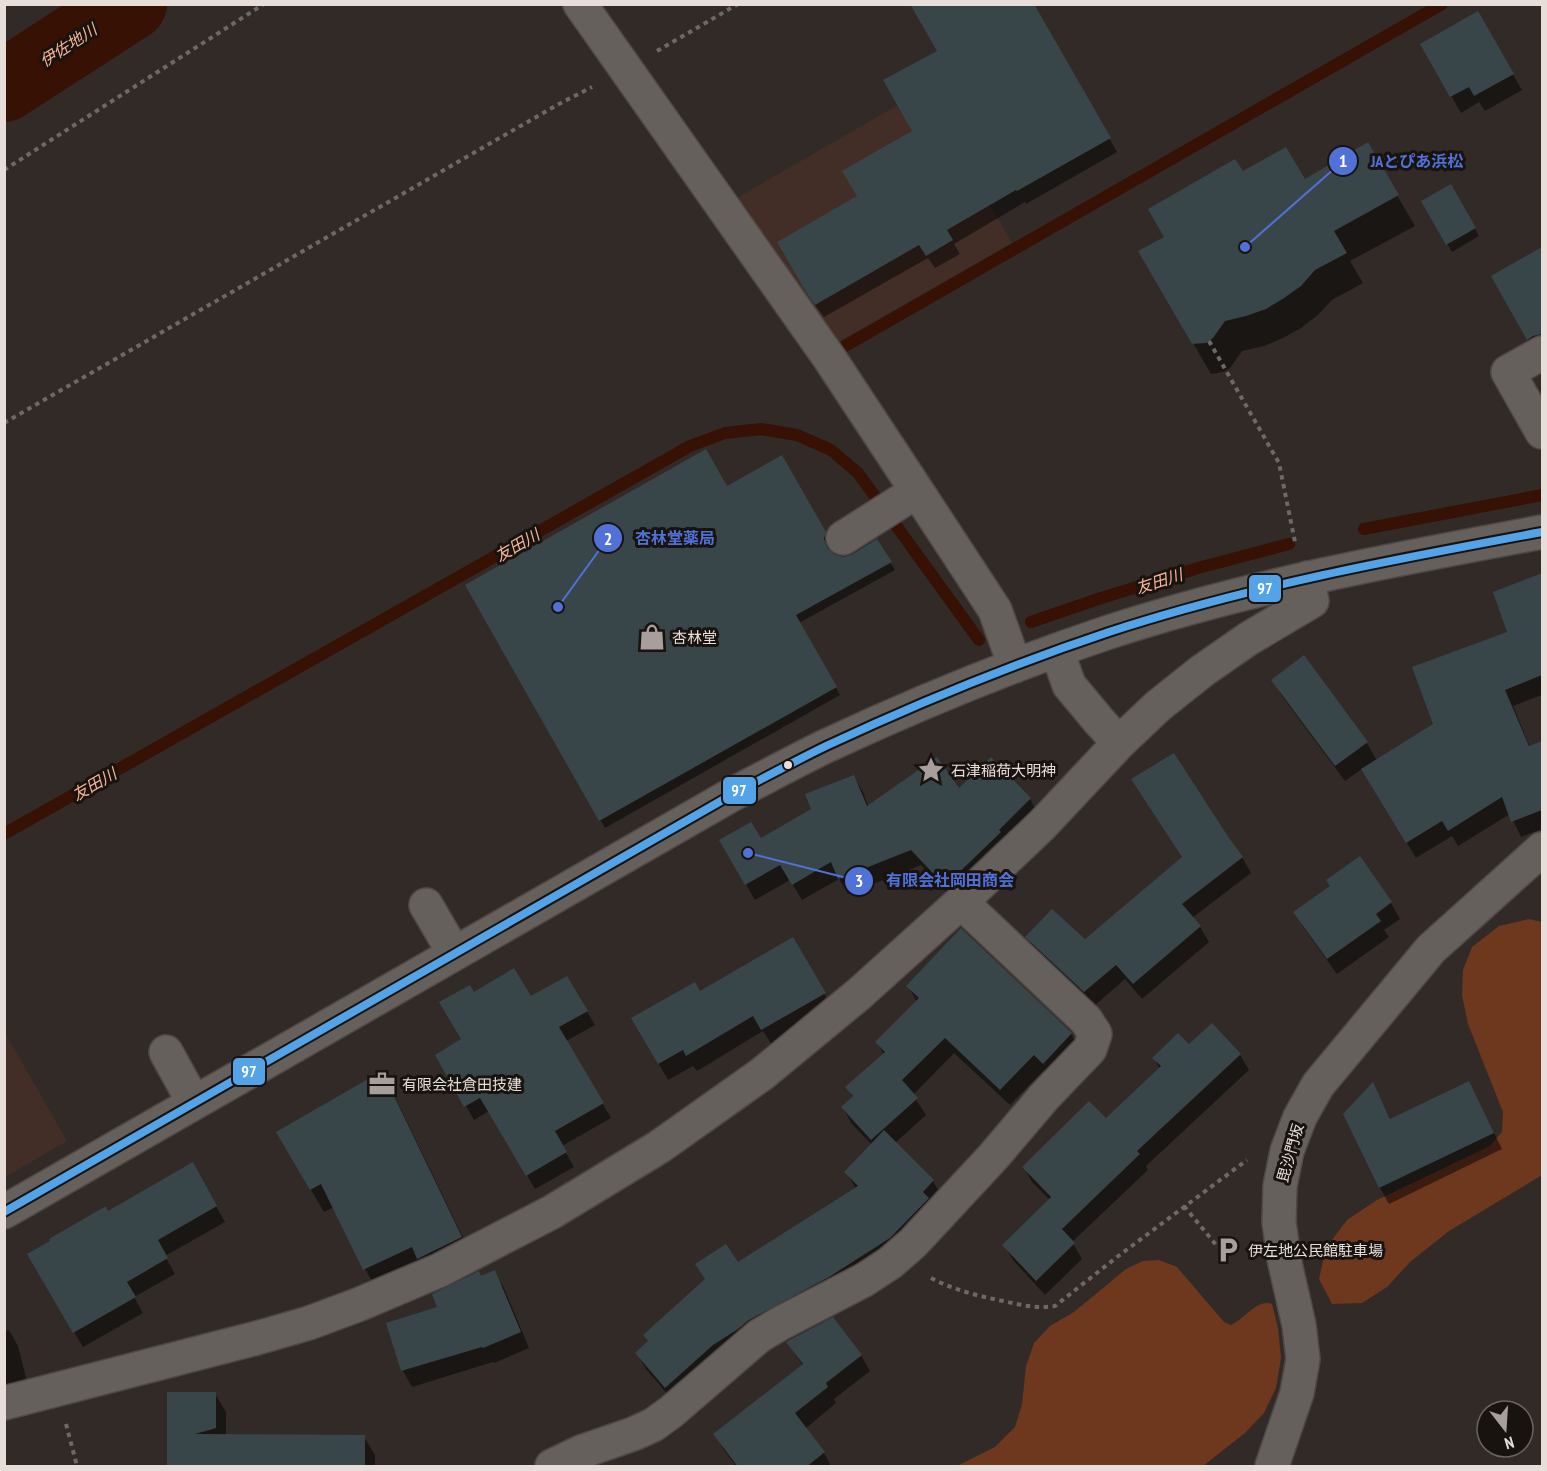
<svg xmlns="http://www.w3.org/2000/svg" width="1547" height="1471" font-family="'PT Sans Narrow','Noto Sans JP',sans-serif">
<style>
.built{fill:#422e26}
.green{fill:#6d381e}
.shadow{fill:#0007}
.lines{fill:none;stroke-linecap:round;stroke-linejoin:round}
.stream{stroke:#361104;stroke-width:12}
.river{stroke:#361104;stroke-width:72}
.building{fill:#38464a}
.minor-casing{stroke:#4f4745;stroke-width:36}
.path{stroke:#6e6966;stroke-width:4;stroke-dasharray:4.5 4.5;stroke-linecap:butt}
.minor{stroke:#66605d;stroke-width:33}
.bus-1-casing{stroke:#191310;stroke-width:12}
.bus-1{stroke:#53a3e8;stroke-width:8}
.bus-dot{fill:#e7ddd9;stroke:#191310;stroke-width:2}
.labels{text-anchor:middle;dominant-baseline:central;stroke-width:6;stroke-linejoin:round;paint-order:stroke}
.poi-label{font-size:15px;fill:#e7ddd9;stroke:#191310;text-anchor:start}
.street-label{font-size:15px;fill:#e7ddd9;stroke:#191310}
.water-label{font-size:16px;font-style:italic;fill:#f7b599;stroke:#191310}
.leader{fill:none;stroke:#5072d8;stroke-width:2}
.callout-dot{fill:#5072d8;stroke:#191310;stroke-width:2}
.mark-label{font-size:18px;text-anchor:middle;font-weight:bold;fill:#fff}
.callout-label{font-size:16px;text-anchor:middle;font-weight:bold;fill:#5072d8;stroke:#191310;stroke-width:6;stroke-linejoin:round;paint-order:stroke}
.line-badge{stroke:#191310;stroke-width:2}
.badge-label{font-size:16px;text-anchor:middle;font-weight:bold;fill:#fff}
</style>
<rect width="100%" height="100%" fill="#322a27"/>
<path class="built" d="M924 90 1012 243 835 344 733 200Z
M4 1031 67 1141 5 1177H4Z"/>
<path class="green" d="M1529 919 1542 922V1175L1449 1231 1410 1262 1387 1287 1362 1303 1332 1304 1319 1279 1326 1248 1347 1220 1377 1200 1490 1146 1502 1132 1503 1112 1468 1024 1462 995 1463 970 1472 947 1499 926Z
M1159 1260 1177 1267 1224 1322 1231 1325C1244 1319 1258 1298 1272 1304L1278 1328 1281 1358 1276 1388 1264 1413 1245 1433 1203 1466H957L995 1447 1015 1427 1022 1404 1026 1366 1034 1343 1050 1326 1074 1312 1126 1269 1143 1261Z"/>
<path class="shadow" d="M1033 4 1117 152 1026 204 1025 202 954 244 960 254 935 268 928 258 824 317 815 305 779 242 859 197 914 132Z
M1477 13 1522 90 1485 111 1479 102 1461 113 1422 45Z
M1367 144 1415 226 1350 261 1363 283 1332 300 1318 315 1301 328 1283 338 1264 346 1242 351 1230 368 1223 372 1211 374 1140 252 1166 238 1242 173 1304 181Z
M1451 186 1479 236 1452 252 1423 202Z
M1542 248V346L1535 351 1493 277Z
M781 457 829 541 828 548 829 552 834 556 890 562 895 570 799 623 840 695 605 828 467 586 727 488Z
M1539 576 1542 581V695L1513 706 1530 747 1542 743V829L1521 837 1510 814 1458 846 1452 836 1416 858 1362 769 1345 781 1282 696 1273 680 1367 743 1377 761 1434 725 1509 632Z
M854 777 863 792 868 806 959 790 1030 799 1039 815 955 901 921 865 848 894 839 879 802 900 790 880 755 900 721 841 760 840 813 810Z
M1242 857 1251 873 1192 918 1200 927 1209 942 1142 999 1125 979 1093 1007 1036 952 1027 937 1085 941 1184 858Z
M1360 858 1391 903 1400 919 1384 930 1389 937 1337 974 1304 928 1295 913 1331 886Z
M961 930 1071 1034 1080 1050 1053 1079 1044 1070 1010 1105 954 1053 913 1095 926 1115 895 1143 933 1181 942 1197 937 1215 675 1403 646 1369 637 1354 649 1343 645 1336 737 1265 856 1189 846 1172 872 1145 852 1124 843 1108 853 1098 847 1087 884 1055 877 1042 917 1002 908 986Z
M792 939 833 1009 772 1045 763 1031 697 1071 693 1066 668 1080 633 1019 699 993Z
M567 978 595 1025 566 1041 611 1118 562 1146 574 1167 535 1189 489 1111 474 1120 437 1055 463 1040 474 994 530 998Z
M1212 1025 1240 1055 1249 1070 1146 1166 1148 1170 1072 1242 1082 1259 1045 1295 1013 1260 1004 1245 1050 1200 1032 1182 1024 1167 1106 1120 1160 1069 1154 1058 1188 1046Z
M381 1073 394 1095 474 1260 378 1292 365 1269 334 1207 324 1212 278 1133Z
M1469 1083 1502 1149 1389 1204 1380 1188 1345 1114 1381 1100 1391 1120Z
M192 1164 225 1222 165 1256 175 1274 134 1297 143 1313 83 1347 29 1255 108 1213Z
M495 1272 504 1288 529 1348 494 1363 493 1362 412 1387 403 1371 388 1324 439 1308 481 1278Z
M9 1330 18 1346 30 1393 4 1400V1331Z
M788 1343 861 1355 870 1371 834 1399 836 1403 805 1429 824 1453 831 1466H736L724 1450 715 1434 803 1366Z
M215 1394 226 1412V1436L364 1437 375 1455V1466H391H169Z"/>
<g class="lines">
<path class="stream" d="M845 346 1442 4
M1364 529 1542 495
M1031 622 1098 599 1198 568 1289 544
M4 834 690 446 725 433 761 429 797 435 831 450 858 473 979 640"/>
<path class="river" d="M4 86 131 4"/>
</g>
<path class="building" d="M910 4H1034L1111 138 1017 191 1016 190 947 230 953 240 926 256 919 245 815 305 806 292 777 242 857 196 842 171 912 131 883 80 937 51Z
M1478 11 1514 74 1474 96 1469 87 1450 97 1420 44Z
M1368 142 1399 195 1334 231 1347 253 1315 270 1301 286 1284 298 1266 309 1246 316 1225 321 1213 338 1206 343 1192 344 1138 251 1164 237 1148 209 1235 159 1243 171 1286 147 1305 179Z
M1451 184 1476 228 1446 245 1421 201Z
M1542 247V334L1533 336 1527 340 1491 276Z
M706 449 727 486 782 455 826 532 824 539 828 549 835 555 844 557 853 554 877 539 892 562 796 615 837 687 599 821 465 585Z
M1542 573V675L1505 690 1529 746 1542 741V810L1511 822 1502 797 1448 831 1442 821 1406 843 1361 769 1433 724 1412 667 1507 632 1493 592Z
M1304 655 1368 742 1335 766 1271 680Z
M1174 753 1229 838 1243 857 1182 904 1201 926 1133 984 1116 965 1084 992 1025 937 1052 909 1085 939 1182 857 1131 779Z
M937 757 959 788 991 757 1031 798 999 830 1001 832 945 886 911 850 838 879 831 862 792 885 780 865 745 885 719 840 751 822 761 838 811 809 805 794 854 775 867 806Z
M1360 856 1392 902 1376 914 1381 921 1327 959 1293 912 1330 886 1326 880Z
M961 928 1072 1033 1043 1064 1034 1055 1000 1090 945 1038 902 1080 918 1098 871 1140 841 1107 853 1096 845 1087 885 1052 875 1042 919 998 906 986Z
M793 937 826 993 761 1030 753 1016 686 1056 683 1050 658 1064 631 1018 695 982 700 991Z
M514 968 531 996 567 976 588 1011 559 1027 604 1103 555 1131 567 1152 526 1176 480 1098 464 1107 435 1055 461 1039 439 1002 470 985 474 992Z
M1212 1023 1241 1054 1137 1151 1140 1154 1062 1229 1075 1243 1036 1281 1002 1245 1051 1197 1022 1167 1089 1101 1106 1118 1161 1066 1152 1058 1178 1033 1189 1044Z
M382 1071 462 1237 417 1259 412 1247 363 1270 321 1184 310 1190 276 1132Z
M1469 1081 1494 1133 1379 1188 1343 1114 1373 1082 1390 1119Z
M884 1130 934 1180 923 1192 929 1198 890 1238 829 1277 749 1320 738 1329 713 1345 665 1388 635 1353 648 1341 643 1335 705 1279 695 1264 726 1244 738 1262 858 1186 844 1172Z
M193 1162 217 1206 158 1240 168 1258 127 1282 136 1297 73 1333 27 1254 50 1241 49 1239 106 1206 108 1211Z
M495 1270 521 1332 483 1348 482 1347 401 1371 386 1323 437 1307 432 1294 479 1271 481 1276Z
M833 1317 862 1355 826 1383 828 1387 795 1413 825 1452 806 1467H738L713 1434 803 1364 786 1342Z
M167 1392H216V1428L195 1434 365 1435V1467H167Z"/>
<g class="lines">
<g class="minor-casing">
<path id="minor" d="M580 4 830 359 917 491 995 610 1015 666
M1542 353 1508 372 1542 432
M843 538 917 491
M1057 651 1069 685 1099 721 1119 743
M426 905 454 953
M166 1052 194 1103
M4 1212 733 794C764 778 795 761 826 746 918 703 1013 664 1109 632 1250 586 1396 559 1542 532
M4 1403 257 1338 309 1323 360 1304 440 1270 552 1212 659 1147 762 1074 859 994 961 902 1042 825 1119 743 1158 706 1202 671 1248 639 1312 601 1307 578
M552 1466 581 1452 633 1434 653 1425 671 1412 759 1336 781 1323 864 1280 890 1263 913 1243 993 1157 1044 1097 1090 1049 1095 1034 1086 1020 961 902
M1272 1466 1297 1393 1303 1359 1299 1325 1284 1259 1279 1222 1280 1186 1287 1151 1300 1117 1318 1085 1431 949 1542 849"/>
</g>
<path class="path" d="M657 51 738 4
M4 170 264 4
M1209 341 1279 463 1295 542
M4 423 557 105 592 87
M1184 1206 1217 1246
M931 1278C954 1290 978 1296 1003 1301 1021 1305 1037 1309 1055 1306L1117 1257 1247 1160
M66 1424 77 1466"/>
<use href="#minor" class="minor"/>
<g class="bus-1-casing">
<path id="bus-1" d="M4 1212 733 794C764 778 795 761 826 746 918 703 1013 664 1109 632 1250 586 1396 559 1542 532"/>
</g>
<use href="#bus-1" class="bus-1"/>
</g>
<defs>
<g id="shop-bare" transform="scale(2.07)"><path d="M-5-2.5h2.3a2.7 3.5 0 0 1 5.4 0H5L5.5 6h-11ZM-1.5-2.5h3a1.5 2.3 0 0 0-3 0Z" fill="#a89e9b" stroke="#191310" stroke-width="2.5" paint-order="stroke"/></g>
<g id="sight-bare" transform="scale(2.07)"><path d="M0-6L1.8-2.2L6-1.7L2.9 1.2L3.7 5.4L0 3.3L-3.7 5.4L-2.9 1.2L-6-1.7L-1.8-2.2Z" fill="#a89e9b" stroke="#191310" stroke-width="2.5" paint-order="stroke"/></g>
<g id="office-bare" transform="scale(2.07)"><path d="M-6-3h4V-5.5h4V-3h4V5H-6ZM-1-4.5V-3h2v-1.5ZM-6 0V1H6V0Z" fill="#a89e9b" stroke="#191310" stroke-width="2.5" paint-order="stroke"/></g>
<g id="parking-bare" transform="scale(2.07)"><path d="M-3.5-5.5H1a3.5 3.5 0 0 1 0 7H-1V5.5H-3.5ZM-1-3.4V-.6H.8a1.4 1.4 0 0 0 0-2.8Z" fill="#a89e9b" stroke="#191310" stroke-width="2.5" paint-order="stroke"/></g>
</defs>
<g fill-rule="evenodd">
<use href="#shop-bare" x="652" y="637"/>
<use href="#sight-bare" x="931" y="770"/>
<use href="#office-bare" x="382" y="1084"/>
<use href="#parking-bare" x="1228" y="1250"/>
</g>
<circle class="bus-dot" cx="788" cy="765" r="5"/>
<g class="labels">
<g class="poi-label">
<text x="672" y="637">杏林堂</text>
<text x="951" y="770">石津稲荷大明神</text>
<text x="402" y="1084">有限会社倉田技建</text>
<text x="1248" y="1250">伊左地公民館駐車場</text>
</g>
<g class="street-label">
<text transform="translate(1290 1153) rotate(-74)">毘沙門坂</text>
</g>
<g class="water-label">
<text transform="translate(68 45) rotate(-33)">伊佐地川</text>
<text transform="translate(517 545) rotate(-30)">友田川</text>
<text transform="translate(1159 581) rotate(-18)">友田川</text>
<text transform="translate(94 784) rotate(-30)">友田川</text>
</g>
</g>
<path class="leader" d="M1245 247L1343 161M558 607L608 538M748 853L859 881"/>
<g class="callout-dot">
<circle cx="1245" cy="247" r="6"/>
<circle cx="558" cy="607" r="6"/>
<circle cx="748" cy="853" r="6"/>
<circle cx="1343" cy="161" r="15"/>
<circle cx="608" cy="538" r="15"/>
<circle cx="859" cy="881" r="15"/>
</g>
<g class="mark-label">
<text x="1343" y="167">1</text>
<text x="608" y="545">2</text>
<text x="859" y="887">3</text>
</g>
<g class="callout-label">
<text x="1417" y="167">JAとぴあ浜松</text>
<text x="675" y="544">杏林堂薬局</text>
<text x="950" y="886">有限会社岡田商会</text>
</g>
<g class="line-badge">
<rect x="1248" y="574" width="34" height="29" rx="6" fill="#53a3e8"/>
<rect x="722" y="776" width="35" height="29" rx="6" fill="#53a3e8"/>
<rect x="232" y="1057" width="34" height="29" rx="6" fill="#53a3e8"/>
</g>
<g class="badge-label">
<text x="1265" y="594">97</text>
<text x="739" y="796">97</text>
<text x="249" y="1077">97</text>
</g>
<rect width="1547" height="1471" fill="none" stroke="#e7ddd9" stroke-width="12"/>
<g transform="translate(1505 1429) rotate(163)"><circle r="28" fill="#191310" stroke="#6b6460" stroke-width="1.5"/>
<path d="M0-4.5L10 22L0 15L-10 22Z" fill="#a89e9b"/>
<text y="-9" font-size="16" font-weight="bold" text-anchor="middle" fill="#e7ddd9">N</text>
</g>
</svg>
